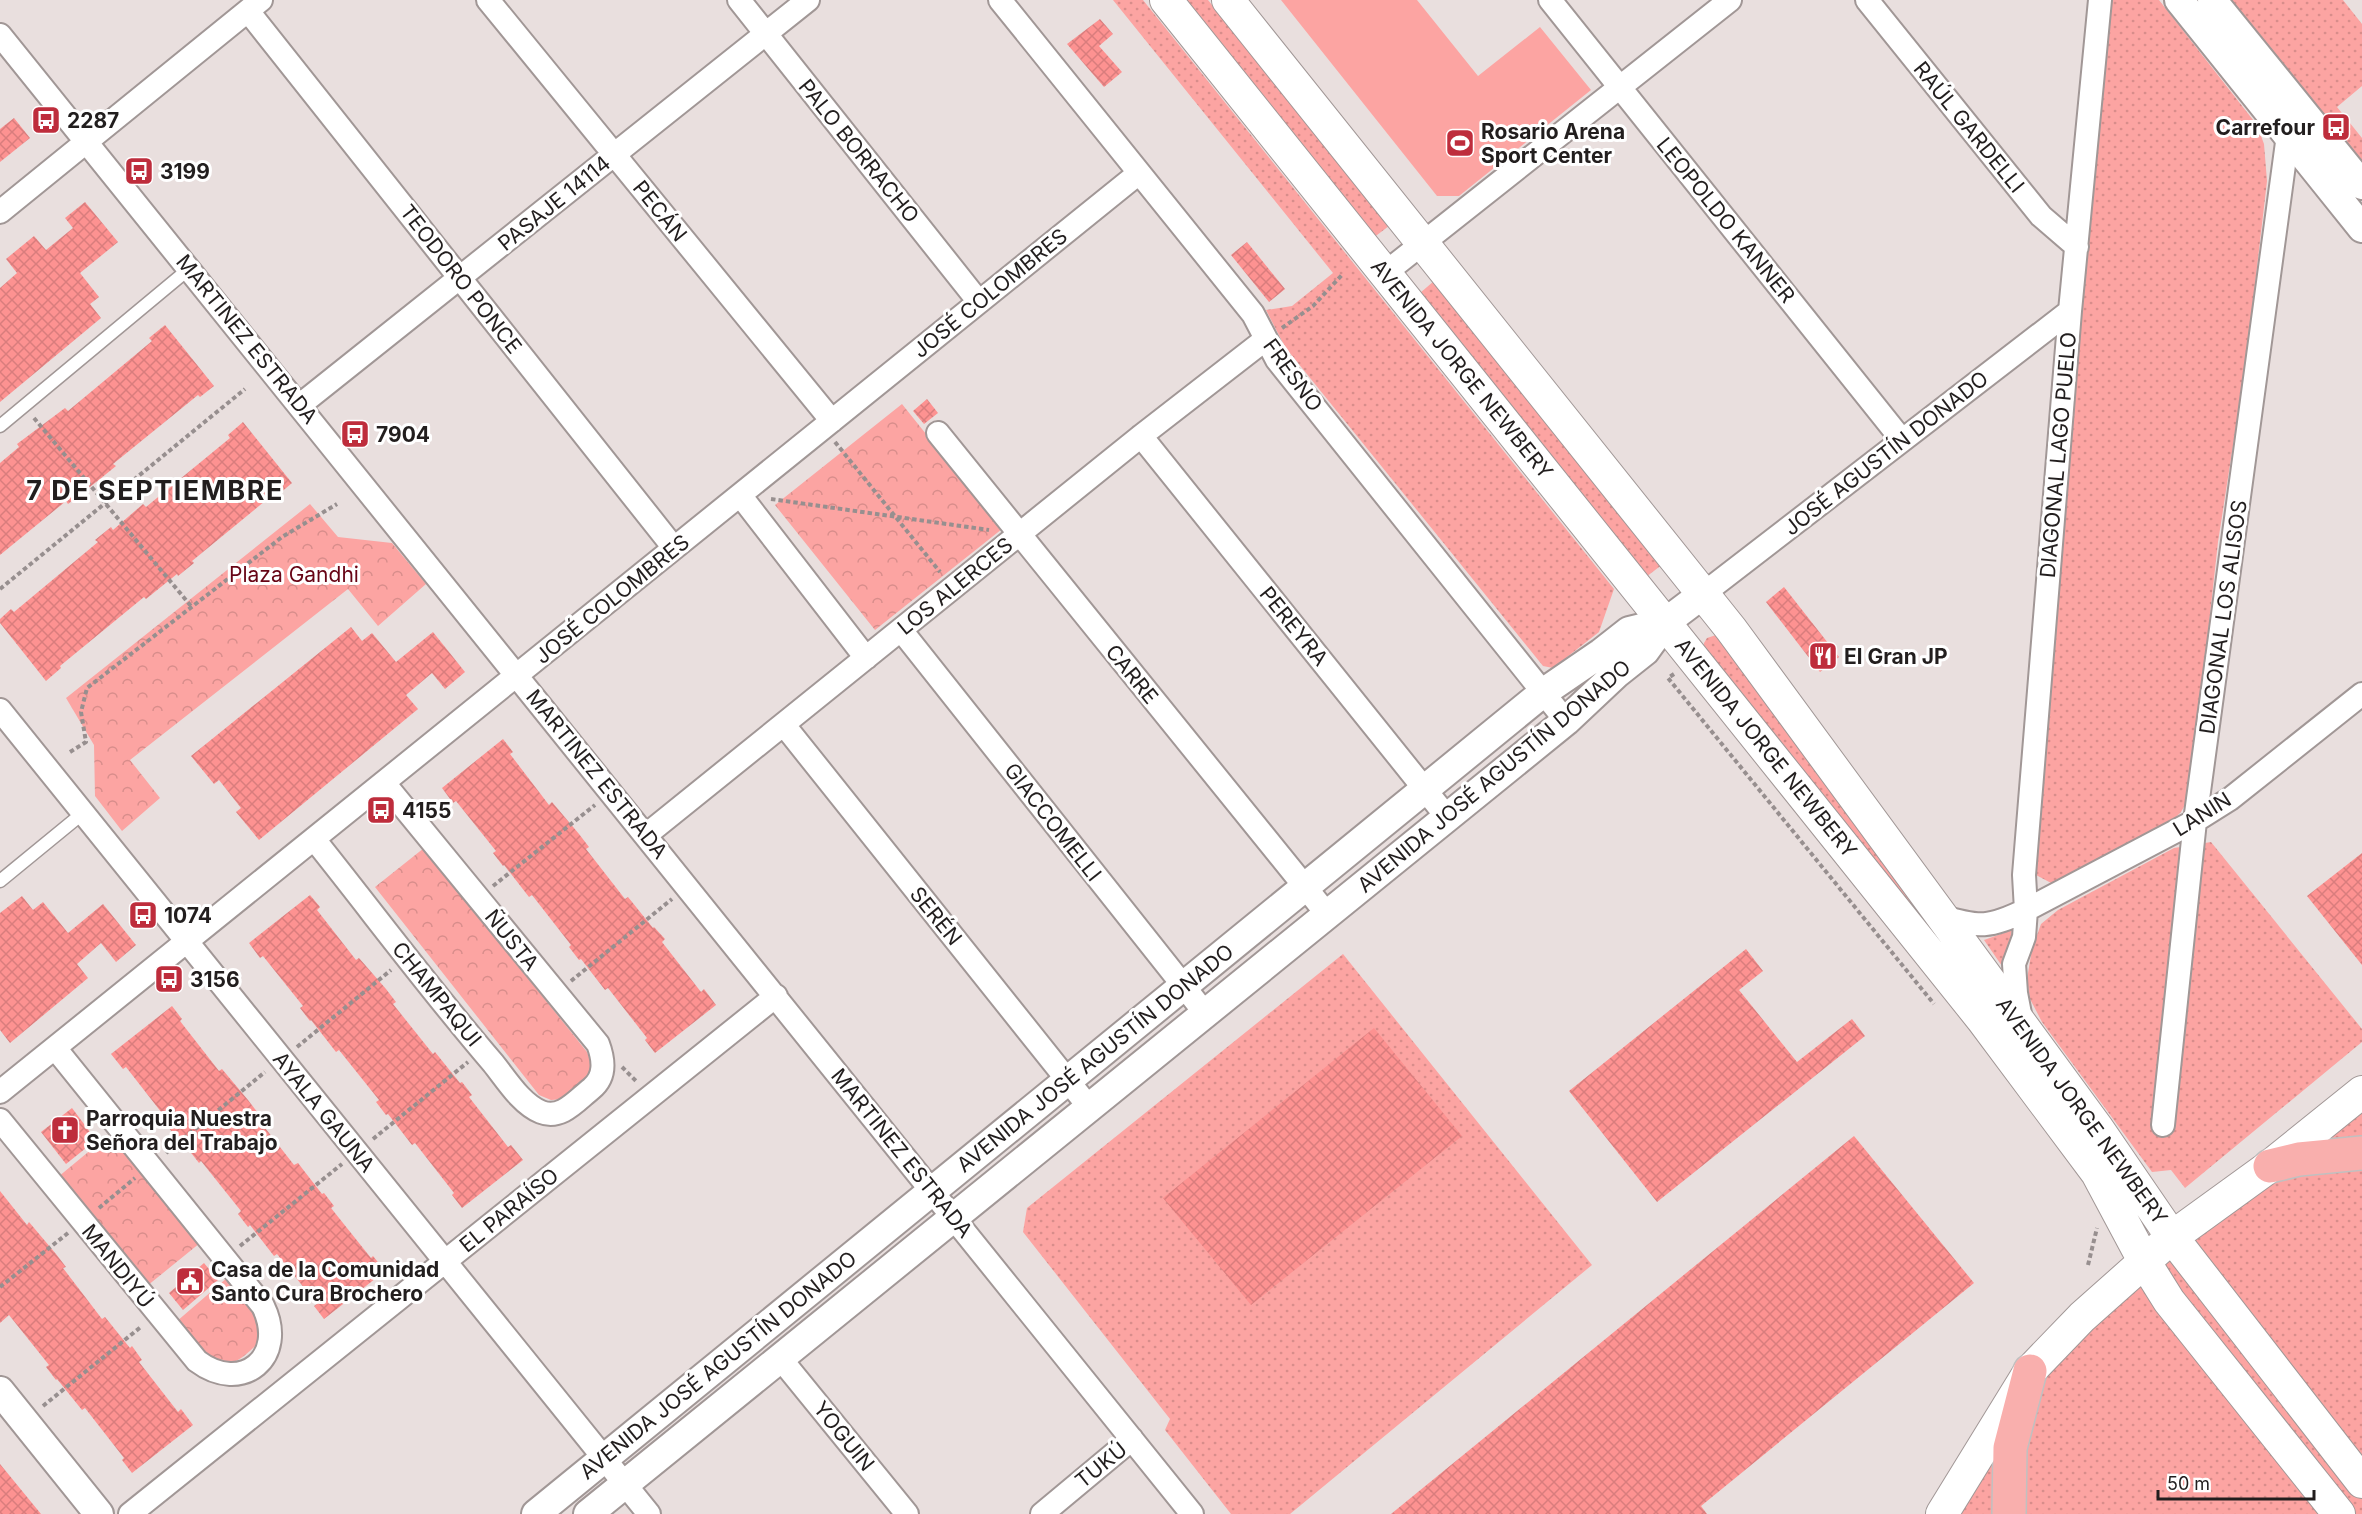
<svg xmlns="http://www.w3.org/2000/svg" width="2362" height="1514" font-family="Inter,sans-serif">
<style>
.grass{fill:url(#grass-dots)}
.forest{fill:url(#forest-crowns)}
.pitch{fill:#fca4a2}
.building{fill:url(#building-cross-hatch)}
.lines{fill:none;stroke-linecap:round;stroke-linejoin:round}
.service-casing{stroke:#a19796;stroke-width:15}
.minor-casing{stroke:#a19796;stroke-width:26}
.tertiary-casing{stroke:#a19796;stroke-width:32}
.secondary-casing{stroke:#a19796;stroke-width:34}
.motorway-casing{stroke:#c1c0c0;stroke-width:36}
.path{stroke:#978f8f;stroke-width:4;stroke-dasharray:4.5 3;stroke-linecap:butt}
.service{stroke:#fff;stroke-width:12}
.minor{stroke:#fff;stroke-width:22}
.tertiary{stroke:#fff;stroke-width:28}
.secondary{stroke:#fff;stroke-width:32}
.motorway{stroke:#f9afad;stroke-width:33}
.labels{text-anchor:middle;dominant-baseline:central;stroke-width:6;stroke-linejoin:round;paint-order:stroke}
.poi-label{font-size:21px;font-weight:bold;fill:#221e1e;stroke:#fff;text-anchor:start}
.street-label{font-size:21px;fill:#221e1e;stroke:#fff}
.park-label{font-size:21px;fill:#670415;stroke:#fff}
.district-label{font-size:27px;font-weight:bold;letter-spacing:1.5px;fill:#221e1e;stroke:#fff}
</style>
<defs>
<pattern id="grass-dots" width="8" height="8" patternUnits="userSpaceOnUse" patternTransform="scale(1.5)"><rect width="8" height="8" fill="#fca4a2"/><path d="M2 2h.1M6 6h.1" fill="none" stroke="#d88d8b" stroke-width="1.8" stroke-linecap="round"/></pattern>
<pattern id="forest-crowns" width="20" height="18" patternUnits="userSpaceOnUse" patternTransform="scale(1.5)"><rect width="20" height="18" fill="#fca4a2"/><path d="M2 6a3 3 0 1 1 6 0M12 15a3 3 0 1 1 6 0" fill="none" stroke="#d88d8b"/></pattern>
<pattern id="building-cross-hatch" width="8" height="8" patternUnits="userSpaceOnUse" patternTransform="scale(1.5)"><rect width="8" height="8" fill="#fd9291"/><path d="M0 0l8 8M0 8l8-8" fill="none" stroke="#d97d7d"/></pattern>
</defs>
<rect width="100%" height="100%" fill="#e9dfde"/>
<path class="grass" d="M1113 0H1143L1614 589 1599 632 1553 668 1543 666 1285 347 1266 310 1292 306 1333 273Z
M1181 0H1208L1389 226 1373 238Z
M2107 0H2159L2257 125 2264 144 2267 181 2246 362 2218 542 2190 796 2181 812 2168 825 2053 884 2036 875Z
M2228 0H2343L2362 24V86L2337 107 2362 138V166L2337 135 2344 129 2336 118 2328 124Z
M1434 281 1663 564 1646 577 1420 293Z
M1716 635 1724 643 2031 1057 1704 649V643L1707 638Z
M2211 842 2362 1029V1042L2185 1188 2171 1170 2152 1172 2042 1022 2030 999 2027 979 2032 949 2041 924 2058 910 2174 848Z
M2012 930 2005 966H2002L1984 940Z
M1343 954 1592 1265 1290 1514H1231L1165 1430 1170 1419 1023 1232 1027 1208Z
M2362 1092V1514H1942L2030 1371Z"/>
<path class="forest" d="M902 404 1002 529 875 630 775 505Z
M310 504 338 537 392 543 426 584 378 626 348 589 130 760 160 798 122 831 95 796 94 745 66 698Z
M424 848 587 1052 592 1065 589 1078 563 1099 551 1100 539 1095 375 887Z
M110 1134 200 1243 147 1286 58 1177Z
M228 1277 262 1320 259 1343C250 1350 242 1360 231 1363 208 1371 189 1337 176 1322Z"/>
<path class="pitch" d="M1281 0H1417L1478 76 1540 27 1591 90 1459 196H1437Z"/>
<path class="building" d="M1100 19 1113 34 1099 46 1122 72 1104 87 1067 44Z
M14 118 30 138 0 162V129Z
M85 202 118 242 80 273 99 297 90 304 101 318 0 402V288L17 273 6 259 34 236 46 250 73 228 65 218Z
M1247 242 1285 289 1269 302 1231 255Z
M165 325 214 386 200 397 198 395 113 464 116 466 100 479 68 504 66 501 0 555V463L19 447 17 444 65 408 68 411 152 341 149 338Z
M927 399 938 413 924 424 913 411Z
M243 422 292 483 279 494 276 492 192 561 194 563 178 576 177 574 146 599 144 597 60 666 61 668 46 681 0 623V619L11 609 14 612 98 542 95 540 111 527 113 530 143 504 146 507 230 438 228 435Z
M1784 587 1839 657 1820 672 1766 602Z
M351 627 362 641 372 633 396 662 433 632 465 672 445 689 432 673 406 695 418 709 259 840 236 812 241 808 219 780 214 784 191 756Z
M503 739 513 752 510 754 549 805 552 802 579 834 589 847 586 849 625 899 628 897 653 928 654 927 665 939 662 942 701 992 704 989 716 1005 655 1053 645 1040 647 1038 608 988 605 990 581 959 579 960 569 947 571 945 532 895 529 897 504 865 503 866 493 853 496 851 456 801 453 803 442 788Z
M2362 853V965L2307 896Z
M310 895 320 907 317 910 356 960 359 958 386 989 396 1002 393 1004 433 1054 435 1052 460 1083 462 1082 472 1095 469 1097 508 1147 511 1145 523 1160 462 1208 452 1195 454 1193 415 1143 412 1145 388 1114 386 1115 376 1102 379 1100 339 1050 336 1052 311 1020 310 1021 300 1008 303 1006 263 956 260 958 249 943Z
M22 896 33 910 43 902 68 933 103 904 136 945 116 962 101 943 77 964 88 978 10 1043 0 1030V913Z
M1746 949 1763 971 1739 990 1797 1062 1852 1019 1865 1036 1657 1202 1569 1091Z
M172 1006 182 1019 180 1021 219 1071 222 1069 248 1100 258 1113 255 1115 294 1165 298 1163 322 1194 324 1193 334 1206 331 1208 371 1258 373 1256 385 1271 324 1319 314 1306 317 1304 277 1254 274 1256 250 1225 248 1227 238 1214 241 1211 201 1161 199 1163 174 1131 172 1132 162 1119 165 1117 126 1067 123 1069 111 1054Z
M1374 1028 1462 1136 1251 1305 1163 1198Z
M72 1108 96 1140 66 1164 41 1132Z
M1854 1136 1974 1283 1701 1506 1707 1514H1391Z
M0 1191 27 1225 29 1222 56 1254 66 1267 63 1268 102 1319 105 1317 130 1348 132 1346 142 1360 139 1362 178 1412 181 1409 193 1425 132 1473 122 1460 124 1458 85 1408 82 1410 57 1379 56 1380 46 1367 49 1365 9 1315 0 1323Z
M204 1263 218 1280 183 1310 169 1293Z
M0 1464 41 1514H0Z"/>
<g class="lines">
<g class="service-casing">
<path id="service" d="M0 426 190 268
M0 881 83 813"/>
</g>
<g class="minor-casing">
<path id="minor" d="M488 0 832 421
M739 0 979 302
M1000 0 1253 314 1277 360 1566 721
M1550 0 1902 440
M1867 0 2041 216 2077 247
M248 11 674 548
M0 35 1192 1514
M0 212 261 0
M1385 273 1730 0
M300 405 808 0
M938 433 1327 914
M1141 436 1447 817
M740 495 866 658
M1703 594 2070 311
M901 630 1205 1013
M0 710 649 1514
M784 725 1089 1107
M646 835 1141 436 1266 339
M314 839C374 914 431 991 493 1063 506 1079 521 1104 541 1112 561 1120 576 1101 591 1089 606 1077 604 1060 598 1044L384 783
M1940 916C1980 928 1989 928 2026 910L2195 821 2230 799 2362 694
M2021 1019 2016 993 2014 964 2024 937 2026 910 2024 875 2070 311 2100 0
M0 1092 1139 173
M0 1120 197 1361C242 1395 288 1357 263 1306L55 1048
M2163 1125 2195 821 2288 135 2295 130
M780 1358 907 1514
M130 1514 776 996
M1042 1514 1132 1439"/>
</g>
<g class="tertiary-casing">
<path id="tertiary" d="M2179 0 2362 228
M2212 0 2362 185
M0 1391 99 1514
M536 1514 1544 692 1601 653 1629 631 1666 622
M588 1514 1566 721 1616 674 1645 651 1666 622 1703 594"/>
</g>
<g class="secondary-casing">
<path id="secondary" d="M1166 0 1982 1019 2097 1173 2144 1261 2169 1301 2339 1514
M1228 0 1731 629 2098 1129 2172 1237 2362 1482
M1942 1514 2030 1371 2082 1317 2172 1237 2270 1166 2362 1092"/>
</g>
<g class="motorway-casing">
<path id="motorway" d="M2270 1166 2299 1159 2362 1153
M2009 1514 2010 1448 2030 1371"/>
</g>
<path class="path" d="M1282 328 1313 306 1342 275
M34 418 191 606
M835 442 940 572
M771 499 989 530
M0 589 245 389
M1674 674 1668 678 1934 1004
M70 752 86 742 81 712 87 688 282 537 337 504
M493 886 595 805
M571 981 672 899
M297 1047 391 970
M622 1067 636 1081
M373 1139 468 1062
M166 1153 265 1072
M99 1208 135 1178
M240 1246 342 1164
M2088 1265 2097 1228
M0 1287 68 1233
M43 1406 142 1326"/>
<use href="#service" class="service"/>
<use href="#minor" class="minor"/>
<use href="#tertiary" class="tertiary"/>
<use href="#secondary" class="secondary"/>
<use href="#motorway" class="motorway"/>
</g>
<defs>
<g id="bus-square" transform="scale(1.5)"><rect x="-9" y="-9" width="18" height="18" rx="4" fill="#be2d3c" stroke="#fff"/><path d="M-5-6H5V4H4V6H2V4H-2V6H-4V4H-5ZM-3.5-4V0h7V-4ZM-3.5 1.2v1.5H-2V1.2ZM2 1.2v1.5H3.5V1.2Z" fill="#fff"/></g>
<g id="stadium-square" transform="scale(1.5)"><rect x="-9" y="-9" width="18" height="18" rx="4" fill="#be2d3c" stroke="#fff"/><path d="M0-5a6.5 5 0 1 0 0 10a6.5 5 0 1 0 0-10ZM-3.5-1.8h7v3.6h-7Z" fill="#fff"/></g>
<g id="restaurant-square" transform="scale(1.5)"><rect x="-9" y="-9" width="18" height="18" rx="4" fill="#be2d3c" stroke="#fff"/><path d="M-5-6h1v4h1v-4h1v4h1v-4h1v5L-1.5 .5V6h-2V.5L-5-1ZM5-6V6H3V1.5H1.5Q1.5-4 5-6Z" fill="#fff"/></g>
<g id="church-square" transform="scale(1.5)"><rect x="-9" y="-9" width="18" height="18" rx="4" fill="#be2d3c" stroke="#fff"/><path d="M-1.2-6h2.4v3.5h3.3v2.4h-3.3V6h-2.4V-.1h-3.3v-2.4h3.3Z" fill="#fff"/></g>
<g id="civic-square" transform="scale(1.5)"><rect x="-9" y="-9" width="18" height="18" rx="4" fill="#be2d3c" stroke="#fff"/><path d="M-.6-6.5H3V-4.5H.6V-3L4-1V1h2V6H-6V1h2V-1L-.6-3ZM-1.2 2.5V6h2.4V2.5Z" fill="#fff"/></g>
</defs>
<g fill-rule="evenodd">
<use href="#bus-square" x="46" y="120"/>
<use href="#bus-square" x="2336" y="127"/>
<use href="#stadium-square" x="1460" y="143"/>
<use href="#bus-square" x="139" y="171"/>
<use href="#bus-square" x="355" y="434"/>
<use href="#restaurant-square" x="1823" y="656"/>
<use href="#bus-square" x="381" y="810"/>
<use href="#bus-square" x="143" y="915"/>
<use href="#bus-square" x="169" y="979"/>
<use href="#church-square" x="65" y="1130"/>
<use href="#civic-square" x="190" y="1281"/>
</g>
<g class="labels">
<g class="poi-label">
<text x="67" y="120">2287</text>
<text x="2315" y="127" text-anchor="end">Carrefour</text>
<text x="1481" y="131">Rosario Arena<tspan x="1481" dy="24">Sport Center</tspan></text>
<text x="160" y="171">3199</text>
<text x="376" y="434">7904</text>
<text x="1844" y="656">El Gran JP</text>
<text x="402" y="810">4155</text>
<text x="164" y="915">1074</text>
<text x="190" y="979">3156</text>
<text x="86" y="1118">Parroquia Nuestra<tspan x="86" dy="24">Señora del Trabajo</tspan></text>
<text x="211" y="1269">Casa de la Comunidad<tspan x="211" dy="24">Santo Cura Brochero</tspan></text>
</g>
<g class="street-label">
<text transform="translate(1969 127) rotate(51)">RAÚL GARDELLI</text>
<text transform="translate(859 151) rotate(51)">PALO BORRACHO</text>
<text transform="translate(554 203) rotate(-39)">PASAJE 14114</text>
<text transform="translate(660 211) rotate(51)">PECÁN</text>
<text transform="translate(1726 220) rotate(51)">LEOPOLDO KANNER</text>
<text transform="translate(461 279) rotate(52)">TEODORO PONCE</text>
<text transform="translate(990 293) rotate(-39)">JOSÉ COLOMBRES</text>
<text transform="translate(247 339) rotate(51)">MARTINEZ ESTRADA</text>
<text transform="translate(1462 369) rotate(51)">AVENIDA JORGE NEWBERY</text>
<text transform="translate(1293 375) rotate(54)">FRESNO</text>
<text transform="translate(1886 453) rotate(-38)">JOSÉ AGUSTÍN DONADO</text>
<text transform="translate(2058 455) rotate(-85)">DIAGONAL LAGO PUELO</text>
<text transform="translate(955 586) rotate(-39)">LOS ALERCES</text>
<text transform="translate(612 599) rotate(-39)">JOSÉ COLOMBRES</text>
<text transform="translate(2223 617) rotate(-82)">DIAGONAL LOS ALISOS</text>
<text transform="translate(1294 626) rotate(51)">PEREYRA</text>
<text transform="translate(1132 674) rotate(51)">CARRE</text>
<text transform="translate(1766 748) rotate(51)">AVENIDA JORGE NEWBERY</text>
<text transform="translate(597 774) rotate(51)">MARTINEZ ESTRADA</text>
<text transform="translate(1494 776) rotate(-40)">AVENIDA JOSÉ AGUSTÍN DONADO</text>
<text transform="translate(2202 814) rotate(-32)">LANIN</text>
<text transform="translate(1053 822) rotate(52)">GIACCOMELLI</text>
<text transform="translate(936 916) rotate(51)">SERÉN</text>
<text transform="translate(512 940) rotate(51)">ÑUSTA</text>
<text transform="translate(437 994) rotate(51)">CHAMPAQUI</text>
<text transform="translate(1095 1058) rotate(-39)">AVENIDA JOSÉ AGUSTÍN DONADO</text>
<text transform="translate(2082 1111) rotate(54)">AVENIDA JORGE NEWBERY</text>
<text transform="translate(324 1112) rotate(51)">AYALA GAUNA</text>
<text transform="translate(902 1153) rotate(51)">MARTINEZ ESTRADA</text>
<text transform="translate(509 1210) rotate(-39)">EL PARAÍSO</text>
<text transform="translate(118 1266) rotate(51)">MANDIYÚ</text>
<text transform="translate(718 1365) rotate(-39)">AVENIDA JOSÉ AGUSTÍN DONADO</text>
<text transform="translate(844 1436) rotate(51)">YOGUIN</text>
<text transform="translate(1101 1465) rotate(-39)">TUKÚ</text>
</g>
<g class="park-label">
<text x="294" y="574">Plaza Gandhi</text>
</g>
<g class="district-label">
<text x="155" y="490">7 DE SEPTIEMBRE</text>
</g>
</g>
<path d="M2158 1490v9h156v-9" fill="none" stroke="#221e1e" stroke-width="3"/>
<text x="2167" y="1490" font-size="18" fill="#221e1e" stroke="#ffffff" stroke-width="4.5" paint-order="stroke">50 m</text>
</svg>
